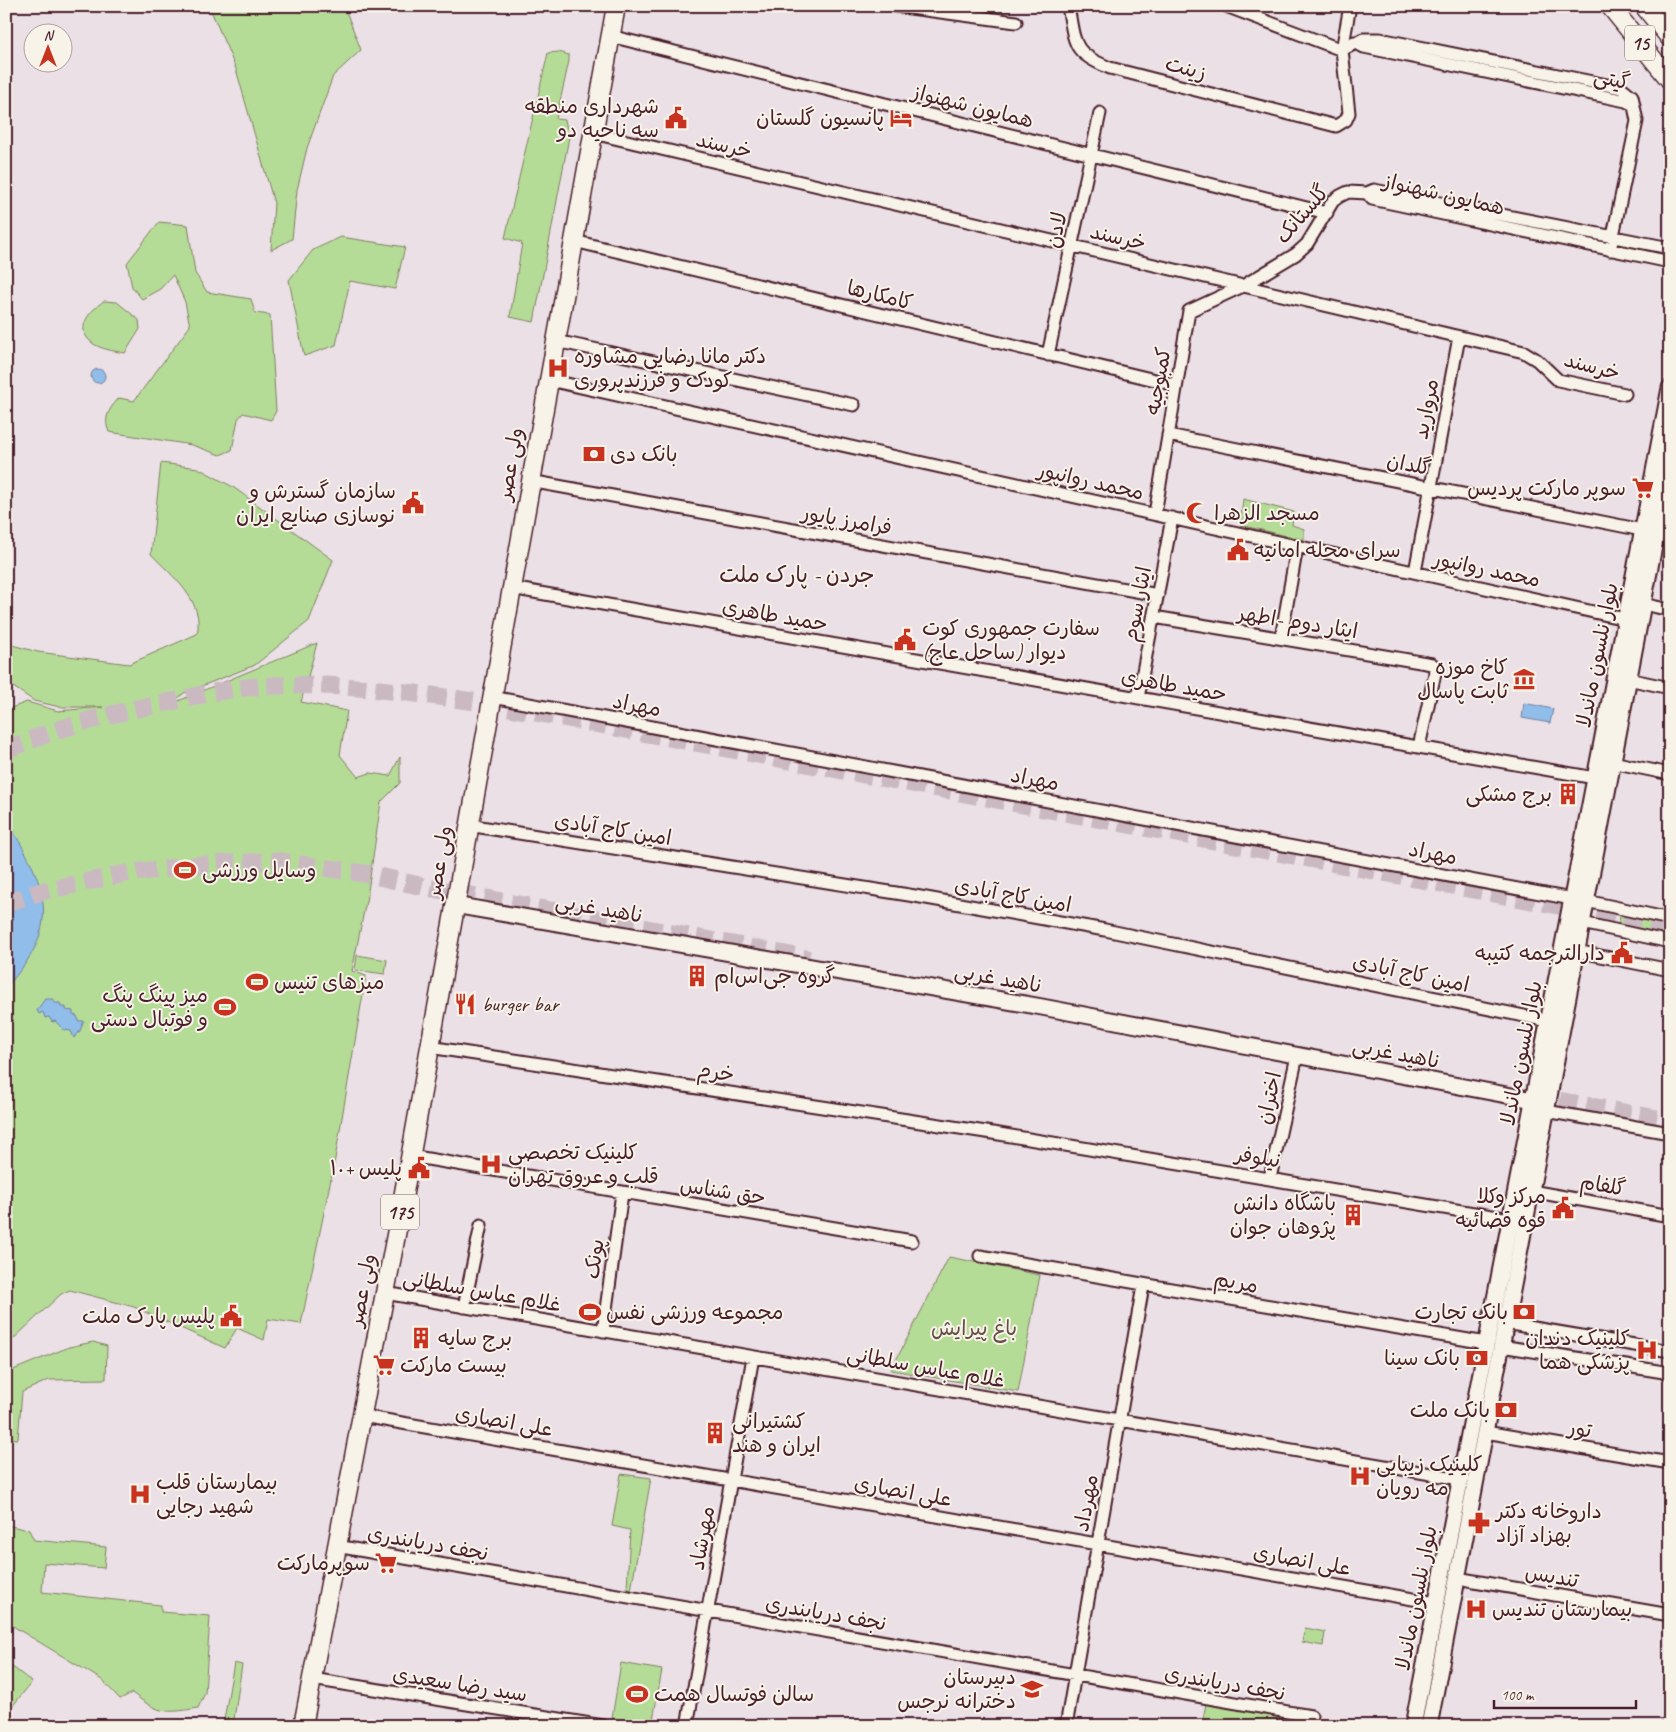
<svg xmlns="http://www.w3.org/2000/svg" width="1676" height="1732" font-family="Caveat,'Playpen Sans Arabic',sans-serif">
<style>
.green{fill:#b5dc97;stroke:#807e61}
.water{fill:#90bde9;stroke:#747e9d}
.lines{fill:none;stroke-linecap:round;stroke-linejoin:round}
.trunk-tunnel{stroke:#cab9c1;stroke-width:18;stroke-dasharray:18 9;stroke-linecap:butt}
.minor-casing{stroke:#4a1f2b;stroke-width:15}
.secondary-casing{stroke:#4a1f2b;stroke-width:19}
.primary-casing{stroke:#4a1f2b;stroke-width:21}
.trunk-casing{stroke:#4a1f2b;stroke-width:21}
.minor{stroke:#f7f3e8;stroke-width:11}
.secondary{stroke:#f7f3e8;stroke-width:15}
.primary{stroke:#f7f3e8;stroke-width:18}
.trunk{stroke:#f7f3e8;stroke-width:18}
.labels{text-anchor:middle;dominant-baseline:central;stroke-width:4;stroke-linejoin:round;paint-order:stroke}
.shield{fill:#f7f3e8;stroke:#7e5f64;stroke-width:1}
.shield-label{font-size:20px;font-weight:bold;fill:#4a1f2b}
.street-label{font-size:21px;fill:#4a1f2b;stroke:#f7f3e8}
.poi-label{font-size:21px;fill:#4a1f2b;stroke:#f7f3e8;text-anchor:start}
.park-label{font-size:21px;fill:#654e46;stroke:#f7f3e8}
.neighbourhood-label{font-size:22px;fill:#4a1f2b;stroke:#f7f3e8}
</style>
<rect width="100%" height="100%" fill="#eae0e6"/>
<filter id="ink" filterUnits="userSpaceOnUse"><feTurbulence type="fractalNoise" baseFrequency=".02" numOctaves="2"/><feDisplacementMap in="SourceGraphic" scale="10" xChannelSelector="R" yChannelSelector="G"/><feConvolveMatrix kernelMatrix="1 2 1 2 8 2 1 2 1" color-interpolation-filters="sRGB"/></filter>
<g filter="url(#ink)">
<path class="green" d="M209 6H344L361 50 333 76 307 148 297 190 292 239 271 250 274 203 236 69Z
M559 52 569 55V61L556 119 565 120 569 137 534 322 510 317 522 243 505 238 548 53Z
M159 222 188 225 195 273 207 292 251 299 255 313 270 315 276 411 271 420 243 413 238 419 232 450 220 455 192 445 109 432C103 418 109 409 119 398L134 401 190 326 185 302 173 275 160 289 142 299 132 287 127 263Z
M341 237 405 247 395 289 350 281 336 345 304 356 289 280 313 250Z
M104 301 117 302 139 320 140 329 125 353C114 351 99 349 91 342 74 327 91 310 104 301Z
M161 463 198 468 233 487 333 560 309 621 255 665 184 693 171 704 317 643 301 702 347 711 340 755 358 777 370 773 390 776 400 757V783L381 802 368 891 352 971 366 976 335 1159 301 1324 268 1319 264 1340 237 1328 225 1348 134 1307 70 1290 61 1294 6 1346V710L27 702 58 711 103 707H60L34 701 6 682V605L9 607 8 644 38 652 129 664 197 634C205 601 172 576 151 554Z
M1243 499 1294 512 1292 525 1304 529V540L1240 525Z
M1621 912 1670 922V937L1618 926Z
M357 955 387 960 385 974 355 970Z
M949 1257 1040 1275 1018 1392 891 1370Z
M93 1342 107 1346 106 1379 49 1380 22 1392 18 1439 6 1438V1373L69 1347Z
M621 1474 651 1478 631 1590 627 1589 630 1530 612 1526Z
M6 1525 29 1530 34 1540 106 1547 104 1568 44 1563 42 1592 161 1605V1612L210 1616 205 1693 198 1708C165 1714 158 1713 132 1693L120 1699 102 1680 6 1622Z
M1305 1628 1325 1632 1323 1646 1302 1642Z
M6 1662 32 1682 6 1714Z
M234 1663 242 1665 233 1726H217L224 1720Z
M621 1663 662 1670 652 1725 612 1718Z
M1206 1703 1314 1719V1722L1339 1726H1202Z"/>
<path class="water" d="M91 376a7 7 0 1 1 14 0a7 7 0 1 1-14 0Z
M1524 703 1553 709 1550 723 1522 718Z
M6 819C46 884 65 925 6 987Z
M45 999H54V1003H60L61 1007H66V1010L73 1011V1015L77 1016 79 1021H84L80 1031 74 1038 71 1031 64 1030 55 1021 52 1022 49 1017 45 1018 43 1012 39 1014 37 1010Z"/>
<g class="lines">
<path class="trunk-tunnel" d="M6 750C61 726 116 712 174 701 200 695 226 689 252 687 328 680 416 693 491 704L1561 906 1670 930
M6 903 43 891 128 873 199 865 276 861 368 874 425 887 809 959
M1533 1096 1670 1121"/>
<g class="minor-casing">
<path id="minor" d="M895 6 1016 22
M1068 6C1075 44 1072 53 1110 68L1336 126 1346 120 1349 113 1342 50 1350 6
M1226 6 1342 50
M610 36 1327 213
M1354 42 1364 47 1626 101 1634 105
M1342 50 1363 39H1380L1622 88 1632 96 1637 121 1610 250
M593 133 1524 352 1537 360 1558 380 1625 394
M1367 193 1372 199 1670 262
M1367 193 1374 190 1670 248
M574 241 1176 385
M556 341 854 405
M1048 355 1100 113
M549 380 1625 619
M1168 435 1642 530
M530 481 1158 595
M1155 514 1189 311 1243 286 1296 254 1307 244 1333 201 1340 196 1348 192 1367 193
M1657 528 1670 531
M1415 572 1459 337
M511 588 1595 778
M1643 604 1670 610
M1154 617 1432 664 1434 666 1435 673 1419 747
M1281 638 1297 547
M1628 679 1670 688
M492 697 1572 899
M1138 698 1172 518
M1612 762 1670 774
M468 825 915 896 1105 930 1548 1021
M1586 901 1670 919
M1582 923 1670 942
M1576 951 1670 970
M429 1047 999 1134 1510 1219
M1546 1111 1670 1133
M410 1156 912 1241
M1270 1178 1297 1056
M1531 1191 1670 1216
M980 1256 1486 1343
M385 1293 1460 1479
M464 1307 481 1225
M1505 1323 1670 1351
M603 1331 622 1193
M1501 1346 1670 1373
M362 1416 1436 1603
M1485 1432 1670 1463
M336 1546 1311 1716
M1457 1578 1670 1615
M312 1679 603 1726
M687 1726 753 1357
M1066 1726 1143 1286
M1668 1726 1670 1718"/>
</g>
<g class="secondary-casing">
<path id="secondary" d="M1668 6 1670 8
M454 905 1042 1007 1533 1100
M1413 1726 1670 388
M1429 1726 1670 462"/>
</g>
<g class="primary-casing">
<path id="primary" d="M303 1726 403 1198 616 6"/>
</g>
<g class="trunk-casing">
<path id="trunk" d="M1610 6 1670 80
M1644 6 1670 38"/>
</g>
<use href="#minor" class="minor"/>
<use href="#secondary" class="secondary"/>
<use href="#primary" class="primary"/>
<use href="#trunk" class="trunk"/>
</g>
</g>
<defs>
<g id="civic-bare" transform="scale(1.725)"><path d="M-.6-6.5H3V-4.5H.6V-3L4-1V1h2V6H-6V1h2V-1L-.6-3ZM-1.2 2.5V6h2.4V2.5Z" fill="#c8321e" stroke="#f7f3e8" stroke-width="2.5" paint-order="stroke"/></g>
<g id="hotel-bare" transform="scale(1.725)"><path d="M-6-4.5h1.5V1H6V5H4.5V3h-9V5H-6ZM-4 0a1.8 1.8 0 1 1 3.6 0ZM.5 0V-2.5h3Q6-2.5 6 0Z" fill="#c8321e" stroke="#f7f3e8" stroke-width="2.5" paint-order="stroke"/></g>
<g id="hospital-bare" transform="scale(1.725)"><path d="M-5-5h3v3.5h4V-5h3V5h-3V1.5h-4V5h-3Z" fill="#c8321e" stroke="#f7f3e8" stroke-width="2.5" paint-order="stroke"/></g>
<g id="bank-bare" transform="scale(1.725)"><path d="M-6-4H6V4H-6ZM0-2.3a2.3 2.3 0 1 0 0 4.6a2.3 2.3 0 1 0 0-4.6Z" fill="#c8321e" stroke="#f7f3e8" stroke-width="2.5" paint-order="stroke"/></g>
<g id="supermarket-bare" transform="scale(1.725)"><path d="M-6-5.5h2.5l.6 2H6L4.5 2H-2.5L-4.4-4H-6ZM-1.5 3.2a1.3 1.3 0 1 0 .1 0ZM3 3.2a1.3 1.3 0 1 0 .1 0Z" fill="#c8321e" stroke="#f7f3e8" stroke-width="2.5" paint-order="stroke"/></g>
<g id="mosque-bare" transform="scale(1.725)"><path d="M3.5-4.9A6 6 0 1 0 3.5 4.9A5 5 0 1 1 3.5-4.9Z" fill="#c8321e" stroke="#f7f3e8" stroke-width="2.5" paint-order="stroke"/></g>
<g id="museum-bare" transform="scale(1.725)"><path d="M0-6L6-3V-2H-6V-3ZM-5-1h2V3h-2ZM-1-1h2V3h-2ZM3-1h2V3H3ZM-6 4H6V6H-6Z" fill="#c8321e" stroke="#f7f3e8" stroke-width="2.5" paint-order="stroke"/></g>
<g id="building-bare" transform="scale(1.725)"><path d="M-4-6H4V6H1V3H-1V6H-4ZM-2.5-4.3h1.7v1.8h-1.7ZM.8-4.3h1.7v1.8H.8ZM-2.5-1h1.7V.8h-1.7ZM.8-1h1.7V.8H.8Z" fill="#c8321e" stroke="#f7f3e8" stroke-width="2.5" paint-order="stroke"/></g>
<g id="stadium-bare" transform="scale(1.725)"><path d="M0-5a6.5 5 0 1 0 0 10a6.5 5 0 1 0 0-10ZM-3.5-1.8h7v3.6h-7Z" fill="#c8321e" stroke="#f7f3e8" stroke-width="2.5" paint-order="stroke"/></g>
<g id="restaurant-bare" transform="scale(1.725)"><path d="M-5-6h1v4h1v-4h1v4h1v-4h1v5L-1.5 .5V6h-2V.5L-5-1ZM5-6V6H3V1.5H1.5Q1.5-4 5-6Z" fill="#c8321e" stroke="#f7f3e8" stroke-width="2.5" paint-order="stroke"/></g>
<g id="pharmacy-bare" transform="scale(1.725)"><path d="M-2-6h4v4h4v4h-4v4h-4v-4h-4v-4h4Z" fill="#c8321e" stroke="#f7f3e8" stroke-width="2.5" paint-order="stroke"/></g>
<g id="school-bare" transform="scale(1.725)"><path d="M0-5L7-2L0 1L-7-2ZM-4 1L0 2.5L4 1V4Q0 6-4 4Z" fill="#c8321e" stroke="#f7f3e8" stroke-width="2.5" paint-order="stroke"/></g>
</defs>
<g fill-rule="evenodd">
<use href="#civic-bare" x="676" y="118"/>
<use href="#hotel-bare" x="901" y="118"/>
<use href="#hospital-bare" x="558" y="368"/>
<use href="#bank-bare" x="594" y="454"/>
<use href="#supermarket-bare" x="1643" y="488"/>
<use href="#civic-bare" x="413" y="503"/>
<use href="#mosque-bare" x="1197" y="513"/>
<use href="#civic-bare" x="1238" y="550"/>
<use href="#civic-bare" x="905" y="640"/>
<use href="#museum-bare" x="1524" y="679"/>
<use href="#building-bare" x="1568" y="794"/>
<use href="#stadium-bare" x="185" y="870"/>
<use href="#civic-bare" x="1622" y="953"/>
<use href="#building-bare" x="697" y="976"/>
<use href="#stadium-bare" x="257" y="982"/>
<use href="#restaurant-bare" x="465" y="1004"/>
<use href="#stadium-bare" x="225" y="1007"/>
<use href="#hospital-bare" x="491" y="1164"/>
<use href="#civic-bare" x="419" y="1168"/>
<use href="#civic-bare" x="1563" y="1208"/>
<use href="#building-bare" x="1353" y="1215"/>
<use href="#stadium-bare" x="590" y="1312"/>
<use href="#bank-bare" x="1524" y="1312"/>
<use href="#civic-bare" x="231" y="1316"/>
<use href="#building-bare" x="421" y="1338"/>
<use href="#hospital-bare" x="1647" y="1350"/>
<use href="#bank-bare" x="1477" y="1358"/>
<use href="#supermarket-bare" x="384" y="1365"/>
<use href="#bank-bare" x="1506" y="1410"/>
<use href="#building-bare" x="715" y="1433"/>
<use href="#hospital-bare" x="1360" y="1476"/>
<use href="#hospital-bare" x="140" y="1494"/>
<use href="#pharmacy-bare" x="1479" y="1523"/>
<use href="#supermarket-bare" x="386" y="1563"/>
<use href="#hospital-bare" x="1476" y="1609"/>
<use href="#school-bare" x="1032" y="1689"/>
<use href="#stadium-bare" x="637" y="1694"/>
</g>
<g class="labels">
<g class="shield">
<rect x="1625" y="25.5" width="30" height="35" rx="4"/>
<rect x="381" y="1194.5" width="38" height="35" rx="4"/>
</g>
<g class="shield-label">
<text x="1640" y="43">15</text>
<text x="400" y="1212">175</text>
</g>
<g class="street-label">
<text transform="translate(1186 68) rotate(15)">زینت</text>
<text transform="translate(1612 79) rotate(12)">گیتی</text>
<text transform="translate(973 106) rotate(14)">همایون شهنواز</text>
<text transform="translate(724 145) rotate(13)">خرسند</text>
<text transform="translate(1444 194) rotate(13)">همایون شهنواز</text>
<text transform="translate(1302 214) rotate(-49)">گلستانک</text>
<text transform="translate(1056 230) rotate(-78)">لادن</text>
<text transform="translate(1118 237) rotate(13)">خرسند</text>
<text transform="translate(880 295) rotate(14)">کامکارها</text>
<text transform="translate(1592 366) rotate(15)">خرسند</text>
<text transform="translate(1158 381) rotate(-80)">کمبوجیه</text>
<text transform="translate(1426 409) rotate(-79)">مروارید</text>
<text transform="translate(510 464) rotate(-80)">ولی عصر</text>
<text transform="translate(1409 464) rotate(11)">گلدان</text>
<text transform="translate(1091 481) rotate(13)">محمد روانپور</text>
<text transform="translate(847 520) rotate(10)">فرامرز پایور</text>
<text transform="translate(1487 569) rotate(12)">محمد روانپور</text>
<text transform="translate(1137 604) rotate(-79)">ایثار سوم</text>
<text transform="translate(775 615) rotate(10)">حمید طاهری</text>
<text transform="translate(1298 622) rotate(9)">ایثار دوم -اطهر</text>
<text transform="translate(1597 655) rotate(-79)">بلوار نلسون ماندلا</text>
<text transform="translate(1174 685) rotate(10)">حمید طاهری</text>
<text transform="translate(637 705) rotate(11)">مهراد</text>
<text transform="translate(1035 779) rotate(11)">مهراد</text>
<text transform="translate(613 829) rotate(9)">امین کاج آبادی</text>
<text transform="translate(1433 853) rotate(11)">مهراد</text>
<text transform="translate(439 862) rotate(-80)">ولی عصر</text>
<text transform="translate(1013 895) rotate(10)">امین کاج آبادی</text>
<text transform="translate(599 908) rotate(10)">ناهید غربی</text>
<text transform="translate(1411 973) rotate(12)">امین کاج آبادی</text>
<text transform="translate(998 978) rotate(10)">ناهید غربی</text>
<text transform="translate(1396 1053) rotate(11)">ناهید غربی</text>
<text transform="translate(1521 1053) rotate(-79)">بلوار نلسون ماندلا</text>
<text transform="translate(716 1072) rotate(9)">خرم</text>
<text transform="translate(1269 1098) rotate(-78)">اختران</text>
<text transform="translate(1258 1157) rotate(9)">نیلوفر</text>
<text transform="translate(1603 1185) rotate(10)">گلفام</text>
<text transform="translate(723 1191) rotate(9)">حق شناس</text>
<text transform="translate(594 1259) rotate(-82)">پونک</text>
<text transform="translate(1236 1282) rotate(10)">مریم</text>
<text transform="translate(362 1290) rotate(-79)">ولی عصر</text>
<text transform="translate(482 1291) rotate(10)">غلام عباس سلطانی</text>
<text transform="translate(926 1367) rotate(10)">غلام عباس سلطانی</text>
<text transform="translate(504 1421) rotate(10)">علی انصاری</text>
<text transform="translate(1580 1429) rotate(9)">تور</text>
<text transform="translate(903 1491) rotate(10)">علی انصاری</text>
<text transform="translate(1086 1503) rotate(-80)">مهرداد</text>
<text transform="translate(702 1538) rotate(-80)">مهرشاد</text>
<text transform="translate(428 1543) rotate(10)">نجف دریابندری</text>
<text transform="translate(1302 1560) rotate(10)">علی انصاری</text>
<text transform="translate(1552 1576) rotate(10)">تندیس</text>
<text transform="translate(1416 1598) rotate(-79)">بلوار نلسون ماندلا</text>
<text transform="translate(826 1613) rotate(10)">نجف دریابندری</text>
<text transform="translate(1225 1683) rotate(10)">نجف دریابندری</text>
<text transform="translate(460 1684) rotate(9)">سید رضا سعیدی</text>
</g>
<g class="poi-label">
<text x="659" y="106" text-anchor="end">شهرداری منطقه<tspan x="659" dy="24">سه ناحیه دو</tspan></text>
<text x="884" y="118" text-anchor="end">پانسیون گلستان</text>
<text x="574" y="356">دکتر مانا رضایی مشاوره<tspan x="574" dy="24">کودک و فرزندپروری</tspan></text>
<text x="610" y="454">بانک دی</text>
<text x="1626" y="488" text-anchor="end">سوپر مارکت پردیس</text>
<text x="396" y="491" text-anchor="end">سازمان گسترش و<tspan x="396" dy="24">نوسازی صنایع ایران</tspan></text>
<text x="1214" y="513">مسجد الزهرا</text>
<text x="1254" y="550">سرای محله امانیه</text>
<text x="922" y="628">سفارت جمهوری کوت<tspan x="922" dy="24">دیوار (ساحل عاج)</tspan></text>
<text x="1508" y="667" text-anchor="end">کاخ موزه<tspan x="1508" dy="24">ثابت پاسال</tspan></text>
<text x="1552" y="794" text-anchor="end">برج مشکی</text>
<text x="202" y="870">وسایل ورزشی</text>
<text x="1605" y="953" text-anchor="end">دارالترجمه کتیبه</text>
<text x="714" y="976">گروه جی‌اس‌ام</text>
<text x="274" y="982">میزهای تنیس</text>
<text x="208" y="995" text-anchor="end">میز پینگ پنگ<tspan x="208" dy="24">و فوتبال دستی</tspan></text>
<text x="482" y="1004">burger bar</text>
<text x="508" y="1152">کلینیک تخصصی<tspan x="508" dy="24">قلب و عروق تهران</tspan></text>
<text x="402" y="1168" text-anchor="end">پلیس +۱۰</text>
<text x="1546" y="1196" text-anchor="end">مرکز وکلا<tspan x="1546" dy="24">قوه قضائیه</tspan></text>
<text x="1336" y="1203" text-anchor="end">باشگاه دانش<tspan x="1336" dy="24">پژوهان جوان</tspan></text>
<text x="606" y="1312">مجموعه ورزشی نفس</text>
<text x="1508" y="1312" text-anchor="end">بانک تجارت</text>
<text x="215" y="1316" text-anchor="end">پلیس پارک ملت</text>
<text x="438" y="1338">برج سایه</text>
<text x="1630" y="1338" text-anchor="end">کلینیک دندان<tspan x="1630" dy="24">پزشکی هما</tspan></text>
<text x="1460" y="1358" text-anchor="end">بانک سینا</text>
<text x="400" y="1365">بیست مارکت</text>
<text x="1490" y="1410" text-anchor="end">بانک ملت</text>
<text x="732" y="1421">کشتیرانی<tspan x="732" dy="24">ایران و هند</tspan></text>
<text x="1376" y="1464">کلینیک زیبایی<tspan x="1376" dy="24">مه رویان</tspan></text>
<text x="156" y="1482">بیمارستان قلب<tspan x="156" dy="24">شهید رجایی</tspan></text>
<text x="1496" y="1511">داروخانه دکتر<tspan x="1496" dy="24">بهزاد آزاد</tspan></text>
<text x="370" y="1563" text-anchor="end">سوپرمارکت</text>
<text x="1492" y="1609">بیمارستان تندیس</text>
<text x="1016" y="1677" text-anchor="end">دبیرستان<tspan x="1016" dy="24">دخترانه نرجس</tspan></text>
<text x="654" y="1694">سالن فوتسال همت</text>
</g>
<g class="park-label">
<text x="974" y="1328">باغ پیرایش</text>
</g>
<g class="neighbourhood-label">
<text x="797" y="575">جردن - پارک ملت</text>
</g>
</g>
<rect width="1676" height="1732" fill="none" stroke="#f7f3e8" stroke-width="25"/>
<rect x="12" y="12" width="1651" height="1707" fill="none" stroke="#4a1f2b" stroke-width="2" filter="url(#ink)"/>
<g transform="translate(48 48)"><circle r="24" fill="#f7f3e8" stroke="#b29e9c"/>
<path d="M0-4L9 19L0 12L-9 19Z" fill="#c8321e"/>
<text y="-8" font-size="14" font-weight="bold" text-anchor="middle" fill="#4a1f2b">N</text>
</g>
<path d="M1494 1700v8h142v-8" fill="none" stroke="#4a1f2b" stroke-width="2.5"/>
<text x="1501" y="1700" font-size="15" fill="#4a1f2b" stroke="#f7f3e8" stroke-width="4" paint-order="stroke">100 m</text>
</svg>
